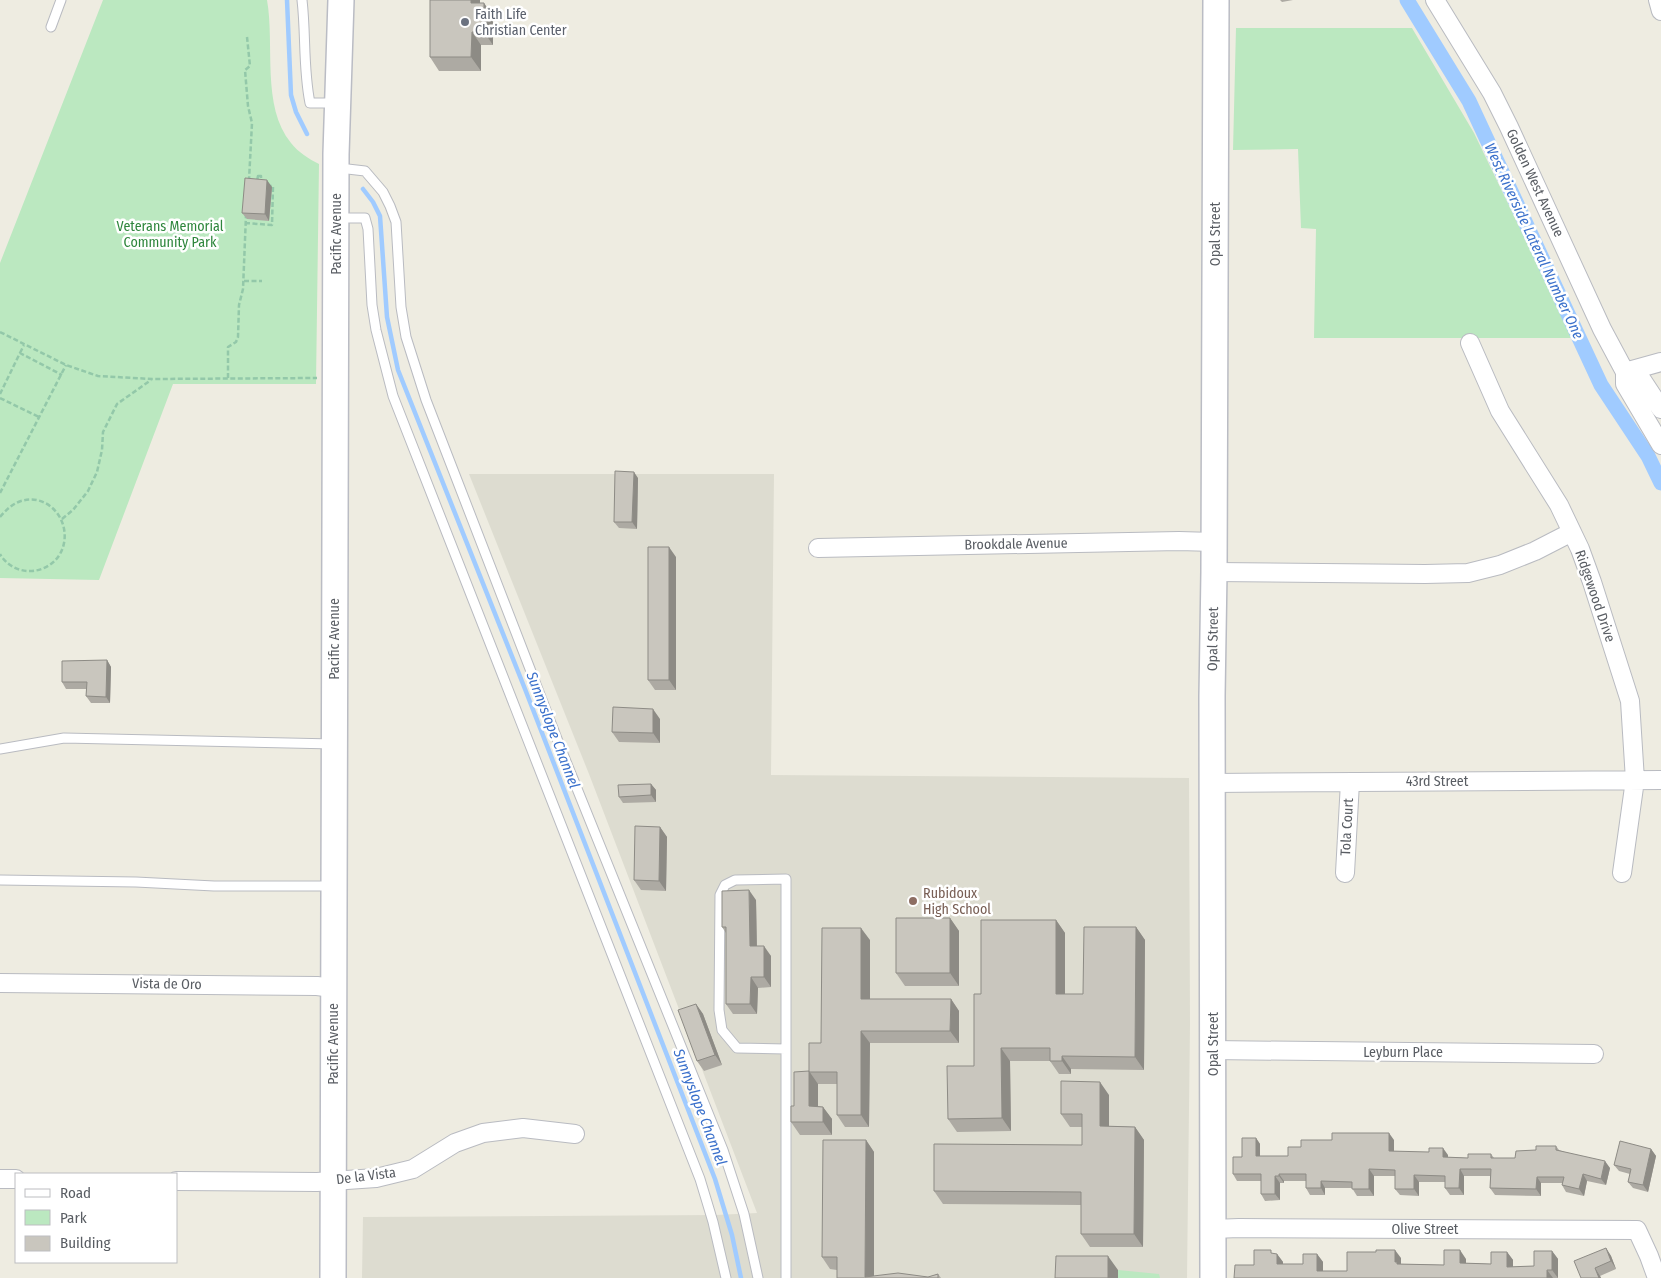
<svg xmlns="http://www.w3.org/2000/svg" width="1661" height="1278" font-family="'Fira Sans Condensed',sans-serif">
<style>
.education{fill:#dddcd0}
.green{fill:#bbe8c0}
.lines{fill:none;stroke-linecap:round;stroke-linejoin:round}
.stream{stroke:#a0cbff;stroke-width:4.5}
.canal{stroke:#a0cbff;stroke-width:15}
.lane-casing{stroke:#b9bbc1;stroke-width:11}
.street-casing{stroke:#b9bbc1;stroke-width:20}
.secondary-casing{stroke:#babcc4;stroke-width:28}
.path{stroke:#93c8a9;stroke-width:2.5;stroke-dasharray:5 2.5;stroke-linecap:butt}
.lane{stroke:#fff;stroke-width:9}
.street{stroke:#fff;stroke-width:18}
.secondary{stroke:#fff;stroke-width:25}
.wall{fill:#adaaa3}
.shaded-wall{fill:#8d8b85}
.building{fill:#c9c6be;stroke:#8d8b85}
.worship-dot{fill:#6b7280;stroke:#fff;stroke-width:2}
.education-dot{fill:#8d6e63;stroke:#fff;stroke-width:2}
.labels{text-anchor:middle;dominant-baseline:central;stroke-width:5;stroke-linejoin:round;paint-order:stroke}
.worship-label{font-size:14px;fill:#5b616d;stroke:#fff;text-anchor:start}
.street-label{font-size:14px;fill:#595d63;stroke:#fff}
.park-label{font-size:14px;fill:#2e863c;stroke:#fff}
.education-label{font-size:14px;fill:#785e54;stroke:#fff;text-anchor:start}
.water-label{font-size:15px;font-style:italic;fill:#3a70cb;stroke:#fff}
</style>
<rect width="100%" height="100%" fill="#eeece1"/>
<path class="education" d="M469 474H774L771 775 1189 778 1190 1024 1187 1278H362L363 1217 716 1215 757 1213 589 774Z"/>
<path class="green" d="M103 0H267C275 45 261 106 291 143 298 152 309 159 319 164L316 384H173L99 580 0 578V263Z
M1236 28H1412L1474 133 1573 338H1314L1316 229 1301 228 1298 149 1233 150Z
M1118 1270 1159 1274 1160 1278H1118Z"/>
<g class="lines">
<path class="stream" d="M287 0 291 95 296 112 307 134
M363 189 373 202 380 216 387 317 398 370 525 689 715 1179 732 1235 741 1278"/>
<path class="canal" d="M1407 0 1469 101 1601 385 1648 456 1661 483"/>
<g class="lane-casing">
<path id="lane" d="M302 0C306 34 303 69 310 103H336
M51 27 61 0
M339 168 365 171 383 192 390 206 396 222 401 307 406 337 426 400 561 749 723 1150 744 1214 758 1278
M337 218H365L368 229 372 305 376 330 393 396 700 1179 713 1222 726 1278
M0 749 64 738 334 744
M0 880 136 882 214 886H333
M786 1278V879L735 880 725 885 720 895 719 1010 722 1030 737 1048 786 1049"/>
</g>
<g class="street-casing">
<path id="street" d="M1435 0 1492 93 1509 127 1602 329 1625 372V384L1661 445
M1658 0 1661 11
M1470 343 1500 411 1559 505 1580 549 1592 582 1630 701 1635 780 1622 873
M1625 372 1640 377 1661 409
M1625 372 1661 362
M818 548 1179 541 1214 542
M1214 572 1425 574 1468 573 1500 565 1535 551 1572 532
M1213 783 1661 780
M1345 873 1350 782
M0 983 317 986 333 988
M1212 1050 1594 1054
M0 1179H16
M176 1181 317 1182 376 1178 413 1169 455 1143 483 1133 523 1128 575 1134
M1213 1229 1239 1228 1637 1230 1649 1256 1657 1278"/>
</g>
<g class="secondary-casing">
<path id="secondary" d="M333 1278 336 154 341 0
M1213 1278 1212 696 1214 572 1216 0"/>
</g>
<path class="path" d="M247 37 250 66 245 70 248 106 252 123 249 180
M258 176H261V182L257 181Z
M245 223 272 225 273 186H269
M244 281H262
M0 332 66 365 98 376 152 379 317 378
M20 353 24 345
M228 378V347L236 342 238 337 239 305 243 289 246 215
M0 394 20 353 62 375
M0 398 39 417
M0 493 66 365
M0 517C6 510 12 504 21 501 52 492 75 527 60 554 54 564 44 570 32 571 19 572 6 565 0 554
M62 519 73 510 88 491 97 472 102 450 103 432 117 404 151 380"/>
<use href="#lane" class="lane"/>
<use href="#street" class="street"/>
<use href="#secondary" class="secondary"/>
</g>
<path class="wall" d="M1280 0H1293L1282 2Z
M480 3 493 16V45H481V71H439L430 57Z
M272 187 269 221 247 219 242 213Z
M638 478 637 529 619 528 614 522Z
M676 557V690H655L648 680Z
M107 660 111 667 110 703H91L86 696V689H66L62 682Z
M660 719V743L619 742 612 732Z
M651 784 656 790V802L623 803 619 797Z
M660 827 667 837 666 891 641 890 634 880Z
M756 900 757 946 771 956V987L758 988 757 1014H733L726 1004V933L722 927Z
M950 918 959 931V986H905L896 973Z
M1056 920 1065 933V994H1083L1136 927 1145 940 1144 1070 1071 1069V1074H1059L1050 1061H1010L1011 1131 957 1132 948 1119 974 1066 981 994Z
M870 940V999H951L959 1011V1043H870L869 1127H845L837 1115V1084H818V1106L823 1107 832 1119V1135H800L791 1122 794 1106 821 1043Z
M696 1004 703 1014 722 1065 704 1071 697 1061Z
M1109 1095V1126L1135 1127 1144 1140 1143 1247H1090L1081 1234V1205L943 1204 934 1191 1082 1145V1127H1070L1061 1114Z
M1256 1138 1260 1144V1156H1288L1301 1147 1332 1140H1394V1151L1448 1155V1157L1468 1158 1491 1154 1494 1158H1515L1536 1150 1556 1146 1559 1150 1610 1168 1606 1185 1587 1181 1584 1196 1566 1192 1562 1185V1183H1541V1196L1495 1195 1490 1188V1176H1464V1195H1450L1445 1188V1182H1419V1196L1400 1195 1395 1189V1176H1374V1196H1357L1352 1188H1325V1195H1310L1306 1188V1181H1284V1183H1280V1200L1265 1201 1261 1194V1181H1237L1233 1174 1242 1157Z
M866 1140 874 1152V1276L928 1277 938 1274 941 1278H837V1270L830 1269 822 1257Z
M1651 1149 1656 1156 1648 1192 1633 1188 1628 1182 1630 1174 1619 1171 1614 1165Z
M1606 1248 1611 1256 1616 1269 1600 1276 1601 1278H1581Z
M1552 1251 1558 1259V1278H1234L1254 1265 1273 1254H1277L1283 1262V1264H1303L1317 1254 1323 1262V1271H1347L1401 1258V1264L1444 1265 1466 1259V1263L1491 1264 1507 1252 1513 1260V1267L1534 1266Z"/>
<path class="shaded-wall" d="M471 0H480V16L471 3Z
M484 3 493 16V45L484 32Z
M472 32 481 45V71L471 57Z
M267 180 272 187 269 221 265 214Z
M634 472 638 478 637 529 632 522Z
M669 547 676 557V690L669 680Z
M107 660 111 667 110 703 106 697Z
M653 709 660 719V743L653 733Z
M651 784 656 790V802L651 795Z
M660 827 667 837 666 891 659 881Z
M749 890 756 900 757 956 750 946Z
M950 918 959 931V986L950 973Z
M1056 920 1065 933V1006L1056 994Z
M1136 927 1145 940 1144 1070 1135 1057Z
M861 928 870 940V1011L861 999Z
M764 946 771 956V987L764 977Z
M751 977 758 988 757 1014 750 1004Z
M951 999 959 1011V1043L950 1031Z
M696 1004 703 1014 722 1065 715 1055Z
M861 1031 870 1043 869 1127 861 1115Z
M1001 1048 1010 1061 1011 1131 1002 1118Z
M1062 1056 1071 1069V1074L1062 1061Z
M809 1071 818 1084V1119L809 1106Z
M1100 1082 1109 1095V1139L1100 1126Z
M823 1107 832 1119V1135L823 1122Z
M1135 1127 1144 1140 1143 1247 1134 1234Z
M1389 1133 1394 1140V1158L1389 1151Z
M1256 1138 1260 1144V1163L1256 1156Z
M866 1140 874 1152V1278L865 1277Z
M1443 1148 1448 1155V1164L1443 1157Z
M1651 1149 1656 1156 1648 1192 1643 1185Z
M1605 1161 1610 1168 1606 1185 1601 1179Z
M1369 1169 1374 1176V1196L1369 1189Z
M1460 1169 1464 1176V1195L1459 1188Z
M1279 1174 1284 1181V1183L1279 1176Z
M1583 1174 1587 1181 1584 1196 1579 1189Z
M1414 1175 1419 1182V1196L1414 1189Z
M1275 1176 1280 1183V1200L1275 1194Z
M1537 1177 1541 1183V1196L1536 1189Z
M1321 1181 1325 1188V1195L1321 1188Z
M1606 1248 1611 1256 1616 1269 1611 1261Z
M1395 1250 1401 1258V1268L1395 1262Z
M1460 1250 1466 1259V1272L1460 1263Z
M1552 1251 1558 1259V1278L1552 1270Z
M1507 1252 1513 1260V1275L1507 1267Z
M1277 1254 1283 1262V1273L1277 1264Z
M1317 1254 1323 1262V1278L1317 1271Z
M1108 1256 1118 1270V1278H1108Z
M1595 1268 1600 1276 1601 1278H1599Z
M1547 1270 1553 1278H1547Z"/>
<path class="building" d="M430 0H471V3H484V32H472L471 57H430Z
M245 178 267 180 265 214 242 213Z
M615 471 634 472 632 522H614Z
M648 547H669V680H648Z
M107 660 106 697 86 696 87 682H62V661Z
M613 707 653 709V733L612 732Z
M651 784V795L619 797 618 785Z
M635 826 660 827 659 881 634 880Z
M749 890 750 946H764V977H751L750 1004H726V927H722V891Z
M896 918H950V973H896Z
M981 920H1056V994H1083L1084 927H1136L1135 1057 1062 1056V1061H1050V1048H1001L1002 1118 948 1119 947 1066H974V994H981Z
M822 928H861V999H951L950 1031H861V1115H837V1072H809V1043H821Z
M696 1004 715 1055 697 1061 678 1010Z
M809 1071V1106L823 1107V1122H791V1106H794V1072Z
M1061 1081 1100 1082V1126L1135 1127 1134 1234H1081V1192L934 1191V1144L1082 1145V1114H1061Z
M1332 1133H1389V1151L1429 1152V1148H1443V1157L1468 1158V1154H1491V1158H1515L1516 1151 1536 1150V1146H1556V1150L1605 1161 1601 1179 1583 1174 1579 1189 1562 1185 1564 1177H1537L1536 1189 1490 1188 1491 1169H1460L1459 1188H1445V1176L1414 1175V1189H1395V1170L1369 1169V1189H1352V1182L1321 1181V1188H1306V1174H1279V1176H1275V1194H1261V1174H1233V1157H1242V1138H1256V1156H1288V1147H1301V1140H1332Z
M823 1140H866L865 1277 898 1273 928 1277 938 1274V1278H837V1257H822Z
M1620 1141 1651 1149 1643 1185 1628 1182 1631 1169 1614 1165Z
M1606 1248 1611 1261 1595 1268 1599 1278H1581L1574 1261Z
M1254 1250H1271V1253L1277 1254V1264H1303V1254H1317V1271H1347V1252H1376V1250H1395V1262H1397V1264L1444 1265V1250H1460V1263L1491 1264V1252H1507V1267L1534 1266V1251H1552V1270H1547V1278H1234L1235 1265H1254Z
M1056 1256H1108V1278H1055Z"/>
<circle class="worship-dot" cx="465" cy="22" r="5"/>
<circle class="education-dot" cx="913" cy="901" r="5"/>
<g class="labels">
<g class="worship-label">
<text x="475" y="14">Faith Life<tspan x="475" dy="16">Christian Center</tspan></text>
</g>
<g class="street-label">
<text transform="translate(1535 183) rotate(65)">Golden West Avenue</text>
<text transform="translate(336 234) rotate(-90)">Pacific Avenue</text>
<text transform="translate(1215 234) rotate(-90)">Opal Street</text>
<text transform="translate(1016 544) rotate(-1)">Brookdale Avenue</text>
<text transform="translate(1595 596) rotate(71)">Ridgewood Drive</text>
<text transform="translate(334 639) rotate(-90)">Pacific Avenue</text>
<text transform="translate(1213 639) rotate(-89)">Opal Street</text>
<text x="1437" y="781">43rd Street</text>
<text transform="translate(1347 827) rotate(-87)">Tola Court</text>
<text transform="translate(167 984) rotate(1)">Vista de Oro</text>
<text transform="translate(333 1044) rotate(-90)">Pacific Avenue</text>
<text transform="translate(1213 1044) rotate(-90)">Opal Street</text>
<text x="1403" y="1052">Leyburn Place</text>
<text transform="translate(366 1176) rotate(-7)">De la Vista</text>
<text x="1425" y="1229">Olive Street</text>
</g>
<g class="park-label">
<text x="170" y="226">Veterans Memorial<tspan x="170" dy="16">Community Park</tspan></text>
</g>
<g class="education-label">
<text x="923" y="893">Rubidoux<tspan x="923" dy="16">High School</tspan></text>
</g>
<g class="water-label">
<text transform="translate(1534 241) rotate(65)">West Riverside Lateral Number One</text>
<text transform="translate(553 730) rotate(69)">Sunnyslope Channel</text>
<text transform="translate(700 1107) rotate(69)">Sunnyslope Channel</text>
</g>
</g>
<rect x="15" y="1173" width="162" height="90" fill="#ffffff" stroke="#bdbec1"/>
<rect x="25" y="1189" width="25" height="8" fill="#ffffff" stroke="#bdbec1"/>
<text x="60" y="1198" font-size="15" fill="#595d63">Road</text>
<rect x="25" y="1210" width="25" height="15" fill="#bbe8c0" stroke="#bdbec1"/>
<text x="60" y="1223" font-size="15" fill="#595d63">Park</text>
<rect x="25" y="1236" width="25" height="15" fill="#c9c6be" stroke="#bdbec1"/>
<text x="60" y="1248" font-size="15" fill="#595d63">Building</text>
</svg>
